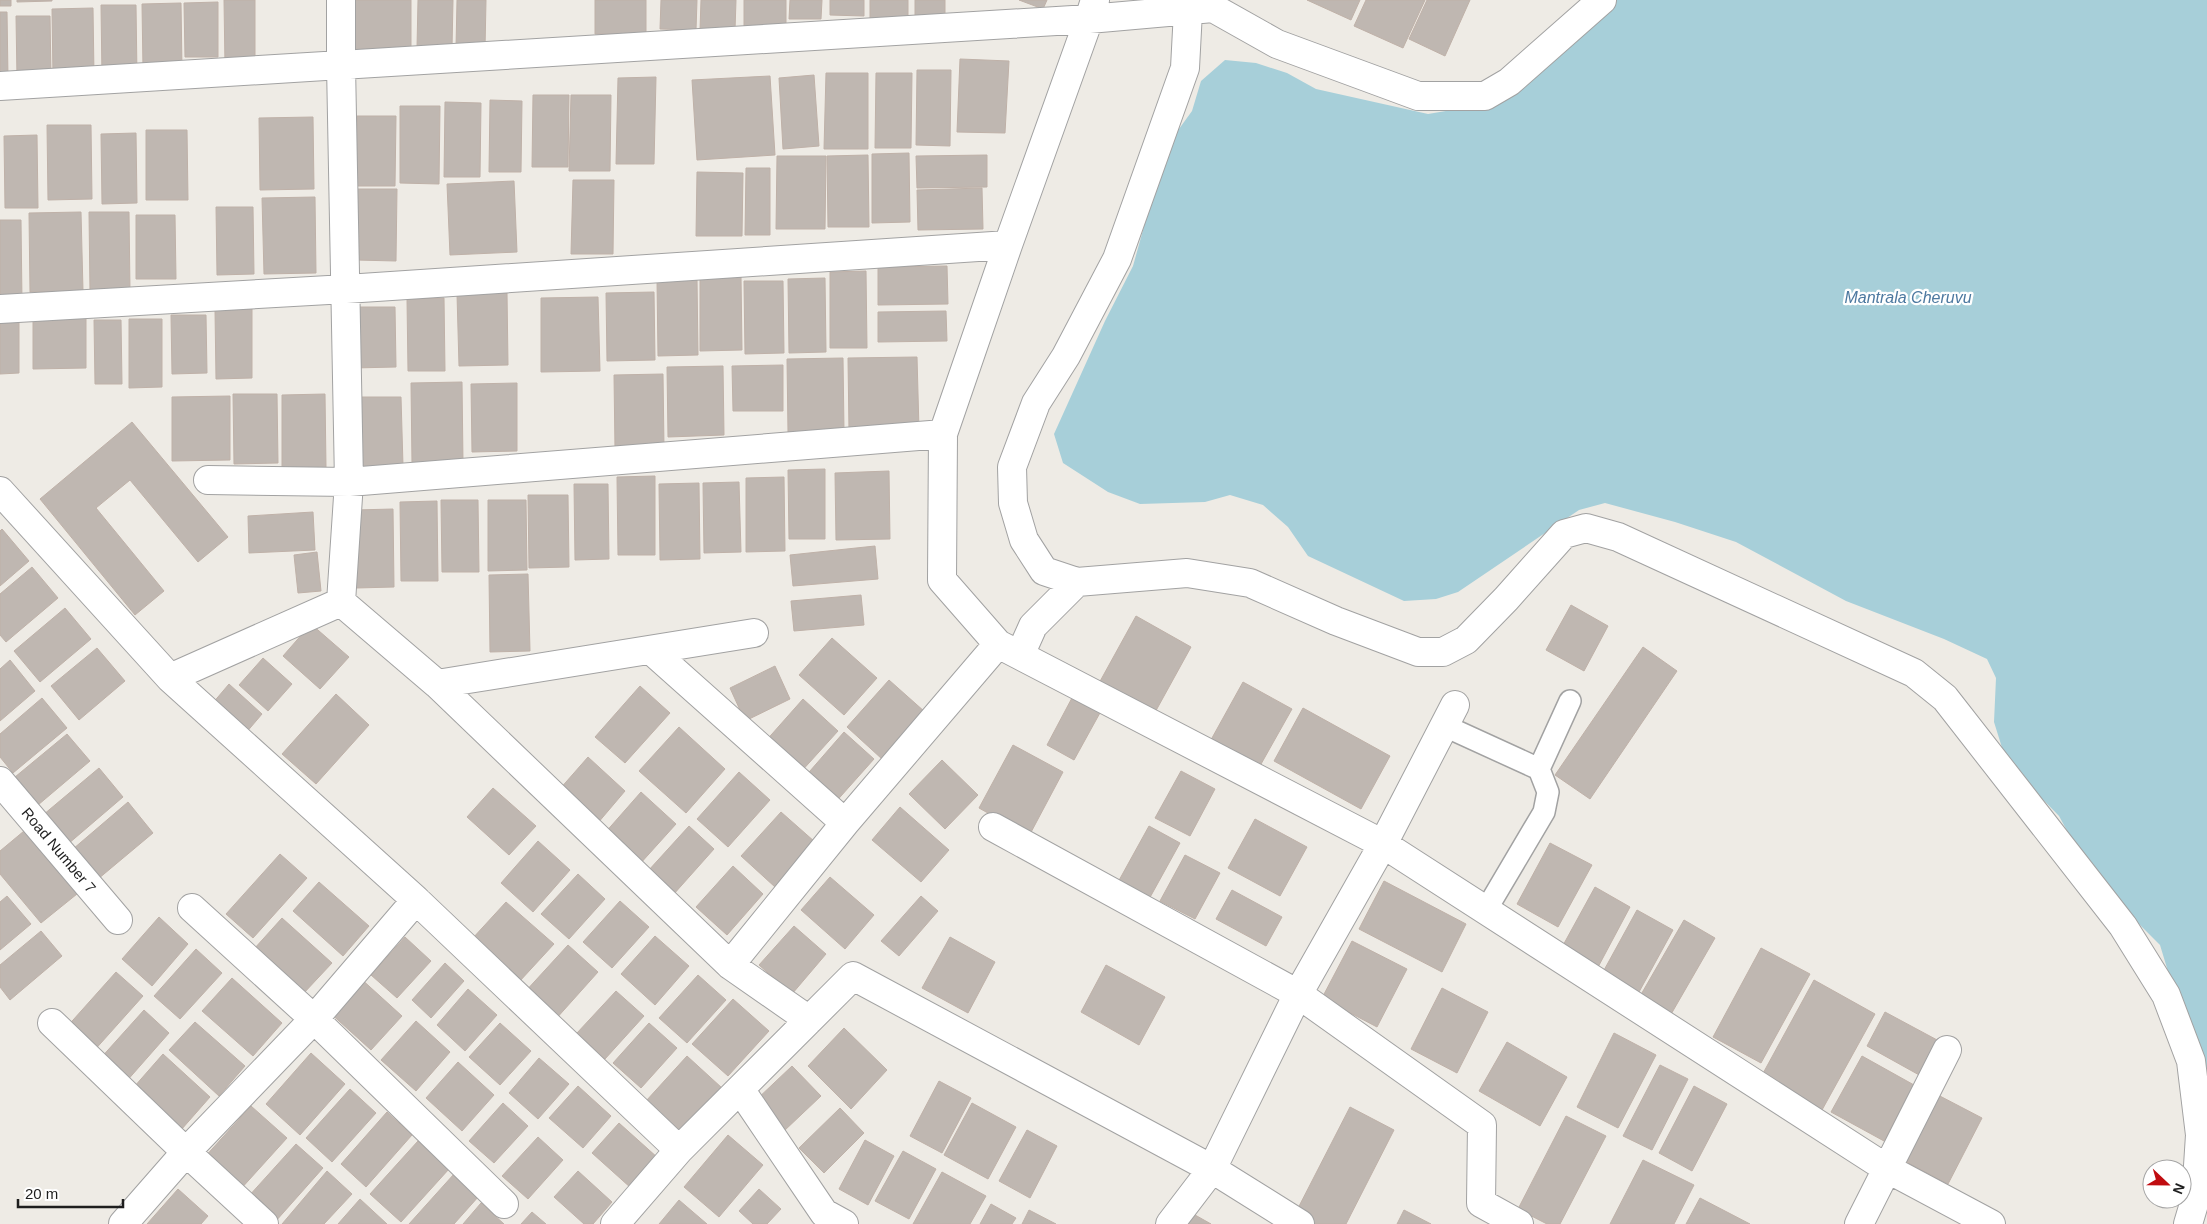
<svg xmlns="http://www.w3.org/2000/svg" width="2207" height="1224" font-family="Arial,sans-serif">
<style>
.water{fill:#a7cfd9}
.building{fill:#bfb7b1;stroke:#bfb1a8}
.lines{fill:none;stroke-linecap:round;stroke-linejoin:round}
.lane-casing{stroke:#a2a2a2;stroke-width:24}
.street-casing{stroke:#a2a2a2;stroke-width:30}
.lane{stroke:#fff;stroke-width:21}
.street{stroke:#fff;stroke-width:28}
.labels{text-anchor:middle;dominant-baseline:central;stroke-width:4.5;stroke-linejoin:round;paint-order:stroke}
.street-label{font-size:15px;fill:#1e1e1e;stroke:#fff}
.water-label{font-size:16px;font-style:italic;fill:#4d79a0;stroke:#fff}
</style>
<rect width="100%" height="100%" fill="#eeebe5"/>
<path class="water" d="M1609 0H2207V1100L2160 945 2132 917 2083 860 2059 816 2024 780 2004 754 1994 722 1996 678 1987 659 1944 639 1846 601 1736 542 1675 522 1605 503 1579 510 1458 592 1436 599 1404 601 1308 556 1288 527 1263 505 1230 495 1205 502 1140 504 1108 492 1063 463 1054 434 1105 321 1133 266 1152 198 1171 140 1192 111 1201 81 1225 60 1256 63 1287 73 1316 89 1428 114 1505 101 1569 42Z"/>
<path class="building" d="M0 0H11V6H0Z
M17 0H52V1L17 2Z
M224 0H255V66H225Z
M352 0H411V56L351 55Z
M418 0H453L452 48H417Z
M457 0H486L485 49 456 48Z
M595 0H646V34H595Z
M661 0H697L696 30 660 29Z
M701 0H736L735 30H700Z
M744 0H786V33L744 32Z
M790 0H822L821 19H789Z
M830 0H864V16L830 15Z
M870 0H908V20H870Z
M915 0H945V17H915Z
M1019 0H1047L1043 9Z
M1307 0H1360L1351 20Z
M1366 0H1425L1403 48 1354 26Z
M1427 0H1470L1445 56 1409 39Z
M218 2V57H185L184 3Z
M181 3 182 69H143L142 4Z
M101 5H136L137 77H102Z
M93 8 94 76 53 77 52 9Z
M0 12H7L8 78H0Z
M16 16H50L51 78H17Z
M960 59 1009 61 1005 133 957 132Z
M917 70H951L950 146 916 145Z
M826 73H868V149H824Z
M876 73H912L911 148H875Z
M814 75 819 146 783 149 779 78Z
M770 76 775 155 697 160 692 80Z
M656 77 654 164H616L618 78Z
M533 95H569L568 167H532Z
M571 95H611L610 171H569Z
M490 100 522 101 521 172H489Z
M445 102 481 103 480 177H444Z
M400 106H440L439 184 400 183Z
M357 116H396L395 186H355Z
M313 117 314 189 260 190 259 118Z
M47 125H91L92 199 48 200Z
M146 130H187L188 200H146Z
M136 133 137 203 102 204 101 134Z
M37 135 38 208H5L4 136Z
M909 153 910 222 872 223V154Z
M868 155 869 227H828L827 156Z
M987 155V187L917 188 916 156Z
M777 156H826L825 229H776Z
M746 168H770V235H745Z
M697 172 743 173 742 236H696Z
M573 180H614L613 254H571Z
M514 181 517 252 450 255 447 184Z
M982 188 983 229 918 230 917 190Z
M357 189H397L396 261 356 260Z
M315 197 316 273 264 274 262 198Z
M216 207H253L254 274 217 275Z
M81 212 83 291 30 292 29 213Z
M89 212H129L130 291 90 292Z
M136 215H175L176 279H136Z
M0 220H21L22 302 0 303Z
M947 266 948 304 878 305V267Z
M866 271 867 348H830V272Z
M741 277 742 350 700 351V278Z
M825 278 826 352 789 353 788 279Z
M697 279 698 355 658 356 657 280Z
M744 281H783L784 353 745 354Z
M654 292 655 360 607 361 606 293Z
M507 293 508 365 459 366 457 294Z
M598 297 600 371 541 372V298Z
M444 298 445 371H408L407 299Z
M352 307H395L396 367 353 368Z
M86 309V368L33 369V310Z
M252 309V378L216 379 215 310Z
M946 311 947 341 878 342V312Z
M19 315V373L0 374V316Z
M171 315H206L207 373 172 374Z
M129 319H162V387L129 388Z
M94 320H121L122 384H95Z
M917 357 919 430 849 431 848 358Z
M843 358 844 431 788 432 787 359Z
M783 365V411H733L732 366Z
M723 366 724 435 668 437 667 367Z
M663 374 664 448 615 449 614 375Z
M462 382 463 463H412L411 383Z
M517 383V451L472 452 471 384Z
M233 394H277L278 463 234 464Z
M325 394 326 468H282V395Z
M230 396V460L172 461V397Z
M361 397H401L403 466 362 467Z
M132 422 228 537 198 562 130 480 96 508 164 591 135 615 40 499Z
M825 469V539H789L788 470Z
M889 471 890 539 836 540 835 473Z
M655 476V555H618L617 477Z
M784 477 785 551 746 552V478Z
M739 482 741 552 704 553 703 483Z
M699 483 700 559 660 560 659 484Z
M574 484H608L609 559 575 560Z
M528 495H568L569 567 529 568Z
M441 500H478L479 572H442Z
M488 500H526L527 570 488 571Z
M437 501 438 581H401L400 502Z
M393 509 394 587 356 588 355 510Z
M313 512 315 550 249 553 248 516Z
M2 529 29 561 0 586V531Z
M875 546 878 579 793 586 790 555Z
M317 552 321 591 298 593 294 555Z
M32 567 58 598 6 642 0 635V594Z
M528 574 530 651 490 652 489 575Z
M861 595 864 625 794 631 791 601Z
M1571 605 1608 626 1584 671 1546 650Z
M65 608 91 639 40 682 14 651Z
M1136 616 1191 647 1153 716 1098 685Z
M311 624 349 657 320 689 283 656Z
M832 638 877 678 844 715 799 675Z
M1643 647 1677 671 1590 799 1555 775Z
M97 648 125 681 79 720 51 686Z
M263 658 292 684 268 711 239 685Z
M10 660 35 691 0 721V669Z
M775 666 790 699 745 721 730 688Z
M889 680 925 712 882 759 847 727Z
M1243 682 1292 709 1256 773 1207 747Z
M229 684 262 714 245 734 212 704Z
M640 686 670 713 625 763 595 737Z
M336 694 369 725 316 784 282 754Z
M1073 696 1101 711 1074 760 1047 745Z
M42 698 67 728 13 773 0 757V734Z
M803 699 838 731 799 774 764 743Z
M1303 708 1390 756 1361 809 1274 761Z
M679 727 725 769 686 813 639 771Z
M844 732 874 759 833 805 803 779Z
M67 734 90 761 38 805 15 777Z
M1013 745 1063 772 1029 836 979 808Z
M588 757 625 791 597 824 559 790Z
M942 760 978 795 945 829 909 794Z
M99 768 123 797 68 844 43 815Z
M1181 771 1215 789 1190 836 1155 818Z
M739 772 770 800 728 847 697 819Z
M493 788 536 826 509 855 467 817Z
M641 792 676 824 639 865 604 834Z
M128 802 153 833 98 879 73 849Z
M900 807 949 850 921 882 872 840Z
M781 812 815 842 775 887 741 856Z
M1255 819 1307 847 1280 896 1228 868Z
M689 826 714 849 673 895 648 871Z
M1149 826 1180 843 1148 901 1117 884Z
M24 831 77 894 41 923 0 874V851Z
M538 841 570 870 533 912 501 883Z
M1550 843 1592 865 1558 927 1517 904Z
M280 854 307 878 253 938 226 914Z
M1185 855 1220 873 1195 919 1160 901Z
M733 866 763 894 727 935 696 907Z
M578 874 605 899 569 939 541 914Z
M830 877 874 915 845 949 801 910Z
M1384 881 1466 924 1442 972 1359 929Z
M319 882 369 926 343 956 293 911Z
M1595 887 1630 907 1597 969 1561 949Z
M1232 890 1282 917 1266 946 1216 919Z
M7 896 31 924 0 950V902Z
M921 896 938 911 899 956 881 941Z
M620 901 649 927 612 968 583 942Z
M506 902 554 944 519 982 472 939Z
M1637 910 1673 930 1639 992 1603 972Z
M159 917 188 944 152 986 122 959Z
M282 918 332 963 303 994 254 949Z
M1684 920 1715 938 1670 1016 1639 998Z
M794 926 826 954 792 994 759 965Z
M41 931 62 956 10 1000 0 987V965Z
M655 936 689 966 655 1005 621 974Z
M405 937 431 961 397 998 371 975Z
M950 937 995 962 968 1013 922 988Z
M1352 941 1407 969 1377 1027 1322 998Z
M568 945 598 972 555 1020 524 993Z
M1761 948 1810 974 1761 1063 1713 1037Z
M196 949 222 973 180 1019 154 996Z
M445 963 464 981 431 1018 412 1000Z
M1106 965 1165 997 1139 1045 1081 1012Z
M116 972 143 996 92 1053 65 1029Z
M698 975 726 1000 687 1043 659 1018Z
M359 977 402 1016 371 1050 328 1011Z
M232 978 282 1023 253 1056 202 1011Z
M1814 980 1875 1014 1822 1110 1761 1077Z
M1442 988 1488 1012 1457 1073 1411 1049Z
M468 989 497 1015 465 1051 437 1025Z
M616 991 644 1016 605 1059 577 1033Z
M733 999 769 1031 728 1076 692 1044Z
M144 1010 169 1033 125 1083 99 1060Z
M1885 1012 1939 1041 1921 1076 1867 1046Z
M416 1021 450 1052 416 1091 381 1060Z
M195 1022 245 1066 219 1096 169 1050Z
M500 1023 531 1051 500 1085 469 1057Z
M649 1023 677 1048 641 1088 613 1063Z
M844 1028 887 1070 851 1109 808 1066Z
M1614 1033 1656 1055 1618 1128 1577 1107Z
M1507 1042 1567 1077 1540 1126 1479 1091Z
M311 1053 345 1084 300 1135 266 1104Z
M163 1054 210 1097 181 1130 134 1087Z
M687 1056 722 1088 682 1133 646 1101Z
M1862 1056 1914 1085 1884 1141 1831 1112Z
M539 1058 569 1084 538 1119 509 1093Z
M458 1062 494 1095 462 1131 426 1098Z
M1660 1065 1688 1079 1652 1150 1623 1136Z
M792 1066 821 1096 784 1131 755 1101Z
M939 1081 971 1098 942 1153 910 1136Z
M578 1086 611 1116 583 1148 549 1118Z
M1694 1086 1727 1104 1692 1171 1659 1153Z
M350 1089 376 1113 332 1162 306 1138Z
M1936 1094 1982 1118 1948 1184 1901 1159Z
M503 1103 528 1126 494 1163 469 1141Z
M972 1103 1016 1127 988 1179 944 1155Z
M251 1106 287 1138 239 1191 203 1159Z
M1350 1107 1394 1130 1346 1224H1309L1294 1216Z
M840 1108 864 1133 824 1173 799 1148Z
M387 1112 412 1135 366 1187 341 1164Z
M1566 1116 1606 1136 1560 1224H1547L1518 1209Z
M619 1123 658 1158 631 1188 592 1153Z
M1027 1130 1057 1146 1030 1198 999 1181Z
M728 1135 763 1165 719 1217 684 1187Z
M538 1137 563 1160 528 1199 502 1176Z
M865 1140 894 1156 868 1205 839 1189Z
M418 1141 449 1169 401 1222 370 1194Z
M296 1144 323 1168 275 1222 248 1197Z
M903 1151 936 1169 909 1219 875 1201Z
M1643 1160 1694 1185 1674 1224H1610Z
M327 1171 352 1194 324 1224H282Z
M578 1171 612 1202 593 1224H584L554 1197Z
M942 1172 986 1196 970 1224H913Z
M454 1174 479 1196 454 1224H409Z
M178 1189 208 1216 201 1224H147Z
M759 1189 781 1209 767 1224H753L739 1211Z
M1700 1198 1750 1224H1686Z
M360 1199 387 1224H338Z
M679 1200 707 1224H659Z
M481 1203 504 1224H463Z
M991 1204 1016 1218 1012 1224H980Z
M1029 1210 1056 1224H1022Z
M1404 1210 1431 1224H1397Z
M1188 1211 1211 1224H1180Z
M532 1212 546 1224H521Z"/>
<g class="lines">
<g class="lane-casing">
<path id="lane" d="M1445 726 1539 769
M1486 910 1544 812 1548 792 1539 769 1570 701"/>
</g>
<g class="street-casing">
<path id="street" d="M1095 0 1089 19 1008 245 943 434 942 580 998 644 845 823 730 965 437 684 341 602 349 482 341 65 1089 19 1213 8
M1204 0 1213 8 1277 44 1418 96H1485L1509 82 1602 0
M1188 11 1185 68 1117 259 1066 356 1036 403 1012 467 1013 503 1024 540 1044 571 1077 582 1187 573 1250 583 1336 621 1418 652H1443L1466 640 1506 599 1564 534 1586 528 1618 537 1914 673 1945 698 2123 926 2166 995 2191 1061 2200 1135 2196 1197 2188 1224
M0 86 341 65V0
M0 309 346 289 1008 245
M208 480 349 482 943 434
M0 491 170 678 416 900 679 1150 853 976 1212 1169 1298 994 1383 844 1886 1168 1991 1224
M998 644 1383 844 1455 705
M652 651 845 823
M1020 655 1033 626 1077 582
M170 678 341 602
M437 684 754 633
M0 781 118 920
M993 827 1298 994 1482 1125 1481 1203 1519 1224
M192 908 314 1019 504 1204
M730 965 809 1020
M52 1023 186 1152 264 1224
M740 1089 824 1213 844 1224
M123 1224 186 1152 314 1019 416 900
M615 1224 679 1150
M1170 1224 1212 1169 1300 1224
M1859 1224 1947 1050"/>
</g>
<use href="#lane" class="lane"/>
<use href="#street" class="street"/>
</g>
<g class="labels">
<g class="street-label">
<text transform="translate(59 850) rotate(50)">Road Number 7</text>
</g>
<g class="water-label">
<text x="1908" y="297">Mantrala Cheruvu</text>
</g>
</g>
<g transform="translate(2167 1184) rotate(112)"><circle r="24" fill="#ffffff" stroke="#a5a5a5"/>
<path d="M0-4L9 19L0 12L-9 19Z" fill="#c00c10"/>
<text y="-8" font-size="14" font-weight="bold" text-anchor="middle" fill="#1e1e1e">N</text>
</g>
<path d="M18 1199v8h105v-8" fill="none" stroke="#1e1e1e" stroke-width="2.5"/>
<text x="25" y="1199" font-size="15" fill="#1e1e1e" stroke="#ffffff" stroke-width="4" paint-order="stroke">20 m</text>
</svg>
